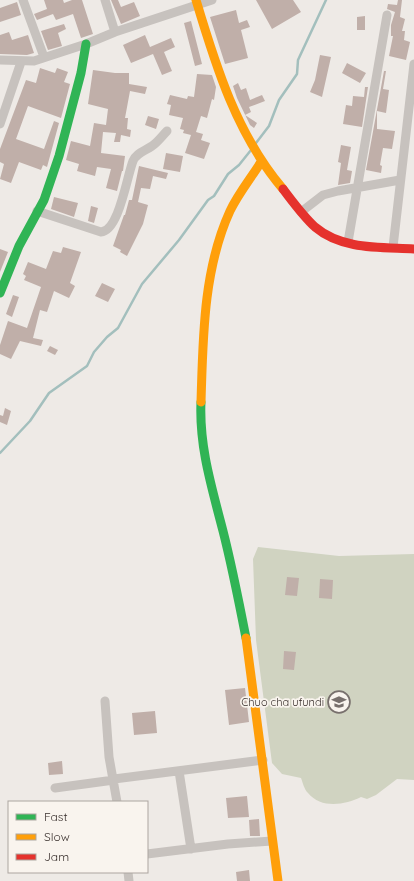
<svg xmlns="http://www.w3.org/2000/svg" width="414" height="881" font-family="Quicksand,sans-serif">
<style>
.green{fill:#d0d3c1}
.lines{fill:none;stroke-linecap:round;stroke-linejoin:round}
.stream{stroke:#a3bfbd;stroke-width:2.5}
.building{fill:#c0afa9}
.street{stroke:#c7c2be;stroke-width:9}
.fast{stroke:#30b455;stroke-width:9}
.slow{stroke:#ff9f0a;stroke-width:9}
.jam{stroke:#e5322d;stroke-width:9}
.labels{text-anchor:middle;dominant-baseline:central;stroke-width:3.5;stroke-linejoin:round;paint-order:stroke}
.poi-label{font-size:11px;fill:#382f2c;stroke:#f9f4ee;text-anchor:end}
</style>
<rect width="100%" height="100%" fill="#eeeae6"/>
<path class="green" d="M258 547 339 556 414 554V780L397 779 376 795 367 799 361 797C345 805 321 809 308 793 304 789 303 783 301 778L282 774 272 763 256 640 253 559Z"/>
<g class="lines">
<path class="stream" d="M256 143 269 126 279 100 297 74 298 60 326 0
M0 453 30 421 49 393 87 366 94 352 107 337 118 328 142 284 179 240 208 200 214 196 228 174 239 165 251 150"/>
</g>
<path class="building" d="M44 0H63L64 3 72 0H82L93 34 81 38 73 14 56 20 53 14 37 20 34 14 47 9Z
M111 0H118L121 7 134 2 140 16 121 24Z
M256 0H293L301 12 272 29Z
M398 0H402L400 17 405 19 402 31H405L404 40 410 42 406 60 389 56 393 36H391V25L395 12 387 9 388 4 397 5Z
M17 2 21 15 0 22V8Z
M236 10 239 23 247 20 250 27 241 30 248 58 225 64 210 17Z
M365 16V30H357V17Z
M191 21 202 64 195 66 184 23Z
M64 24 66 29 58 33 62 46 48 50 41 31Z
M9 32 12 40 28 35 34 53 27 55 0 54V35Z
M145 35 150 47 171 38 175 47 164 52 172 71 162 75 153 54 131 63 123 45Z
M320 55 331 57 322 97 310 92 315 80Z
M347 63 366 73 360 83 342 73Z
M40 68 55 73 57 68 68 72 64 82 70 84 61 118 28 106 16 139 44 149 54 121 59 123 47 167 43 165 41 170 19 162 11 183 0 179 4 164 0 162V149L26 80 36 83Z
M93 70 115 73H129V84L147 87 145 94 130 91 125 118H128L127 129 131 130 130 137 121 135 120 142H114L116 133 103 132 101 153 125 156 123 171H122L117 191 106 188 111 169 97 167 95 176 77 171 79 164 66 160 71 141 90 146 94 123 106 125 108 109 88 104Z
M384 71H386L383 89 389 90 386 113 377 111V129L395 131 392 149 383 148 380 165 382 166 381 173 366 170Z
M197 74 212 75 216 87 214 100 212 99 207 118 201 116 196 132 203 134 201 140 210 143 204 159 185 153 191 135 183 133 184 130 180 129 183 118 169 115 171 105 167 104 170 95 187 99 188 96 194 97Z
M238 83 241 90 246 88 250 100 262 95 265 101 249 107 251 112 245 115 257 123 254 128 250 125 237 98 233 86Z
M365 87H368L362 127 343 124 346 105 352 106 353 96 364 97Z
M148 116 159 119 156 129 145 125Z
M341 145 351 147 347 170 352 171 350 183 338 185 341 163 338 162Z
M166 153 183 156 180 172 163 169Z
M139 166 168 173 166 179 153 176 150 189 141 188 138 202 148 205 143 224 127 256 120 252 121 250 113 246 124 215H125L129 200H132Z
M54 197 78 203 74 217 51 209Z
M91 206 98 208 94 223 88 221Z
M63 247 81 252 70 283 75 286 69 298 54 291 47 312 40 310 33 338 43 340 41 346 20 341 11 359 0 354V345L8 321 27 328 41 287 24 280 26 276 23 274 28 262 46 269 53 251 61 253Z
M0 249 8 252 0 272Z
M102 283 115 289 108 302 95 296Z
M13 295 19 297 12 317 6 314Z
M50 346 58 350 55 355 47 351Z
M5 408 11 411 7 425 0 422V415L3 416Z
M287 577 299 578 297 596 285 595Z
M320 579 333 580 332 599 319 598Z
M284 651 296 652 294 670 283 669Z
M245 688 249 722 229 725 225 690Z
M155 711 157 733 134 735 132 713Z
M62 761 63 774 49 775 48 763Z
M247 796 249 817 228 818 226 798Z
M259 819 260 836H250L249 820Z
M249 870 250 881H237L236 872Z"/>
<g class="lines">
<path class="street" d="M23 0 44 57
M105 0 115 32
M0 60 34 61 86 44 115 32 212 0
M0 124 21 62
M37 211 101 232C119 231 127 176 133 161 136 153 145 151 152 146 158 142 162 136 167 131
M301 212 323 195 338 191 400 180
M348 242 387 15
M393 247 414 64
M105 701 109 757 117 802
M179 771 191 849
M114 779 263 760
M55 788 114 780
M147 854 228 844 272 841
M128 872 129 881"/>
<path class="fast" d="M0 293 19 246 44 200 59 156 81 73 86 44
M201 402C199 447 212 488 223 531 232 566 239 602 246 638"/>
<path class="slow" d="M196 0C216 67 237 135 283 189
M201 402C203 339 203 270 230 211 238 194 251 178 261 162
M246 638 278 881"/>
<path class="jam" d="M283 189C293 202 303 216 315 227 342 250 381 247 414 249"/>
</g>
<defs>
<g id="school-ring" transform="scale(1.15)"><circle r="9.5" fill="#f9f4ee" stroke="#78706d" stroke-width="1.5"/><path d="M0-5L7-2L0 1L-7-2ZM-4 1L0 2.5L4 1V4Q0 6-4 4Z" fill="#78706d"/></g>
</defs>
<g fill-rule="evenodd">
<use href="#school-ring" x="339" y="702"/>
</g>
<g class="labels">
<g class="poi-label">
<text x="324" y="702">Chuo cha ufundi</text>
</g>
</g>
<rect x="8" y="801" width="140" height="72" fill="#f9f4ee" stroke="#aca5a0"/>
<rect x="16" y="814" width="20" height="6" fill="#30b455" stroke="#aca5a0"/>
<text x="44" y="821" font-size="12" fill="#382f2c">Fast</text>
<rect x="16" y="834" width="20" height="6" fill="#ff9f0a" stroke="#aca5a0"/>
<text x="44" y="841" font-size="12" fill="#382f2c">Slow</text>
<rect x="16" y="854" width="20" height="6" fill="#e5322d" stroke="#aca5a0"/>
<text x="44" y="861" font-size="12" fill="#382f2c">Jam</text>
</svg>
